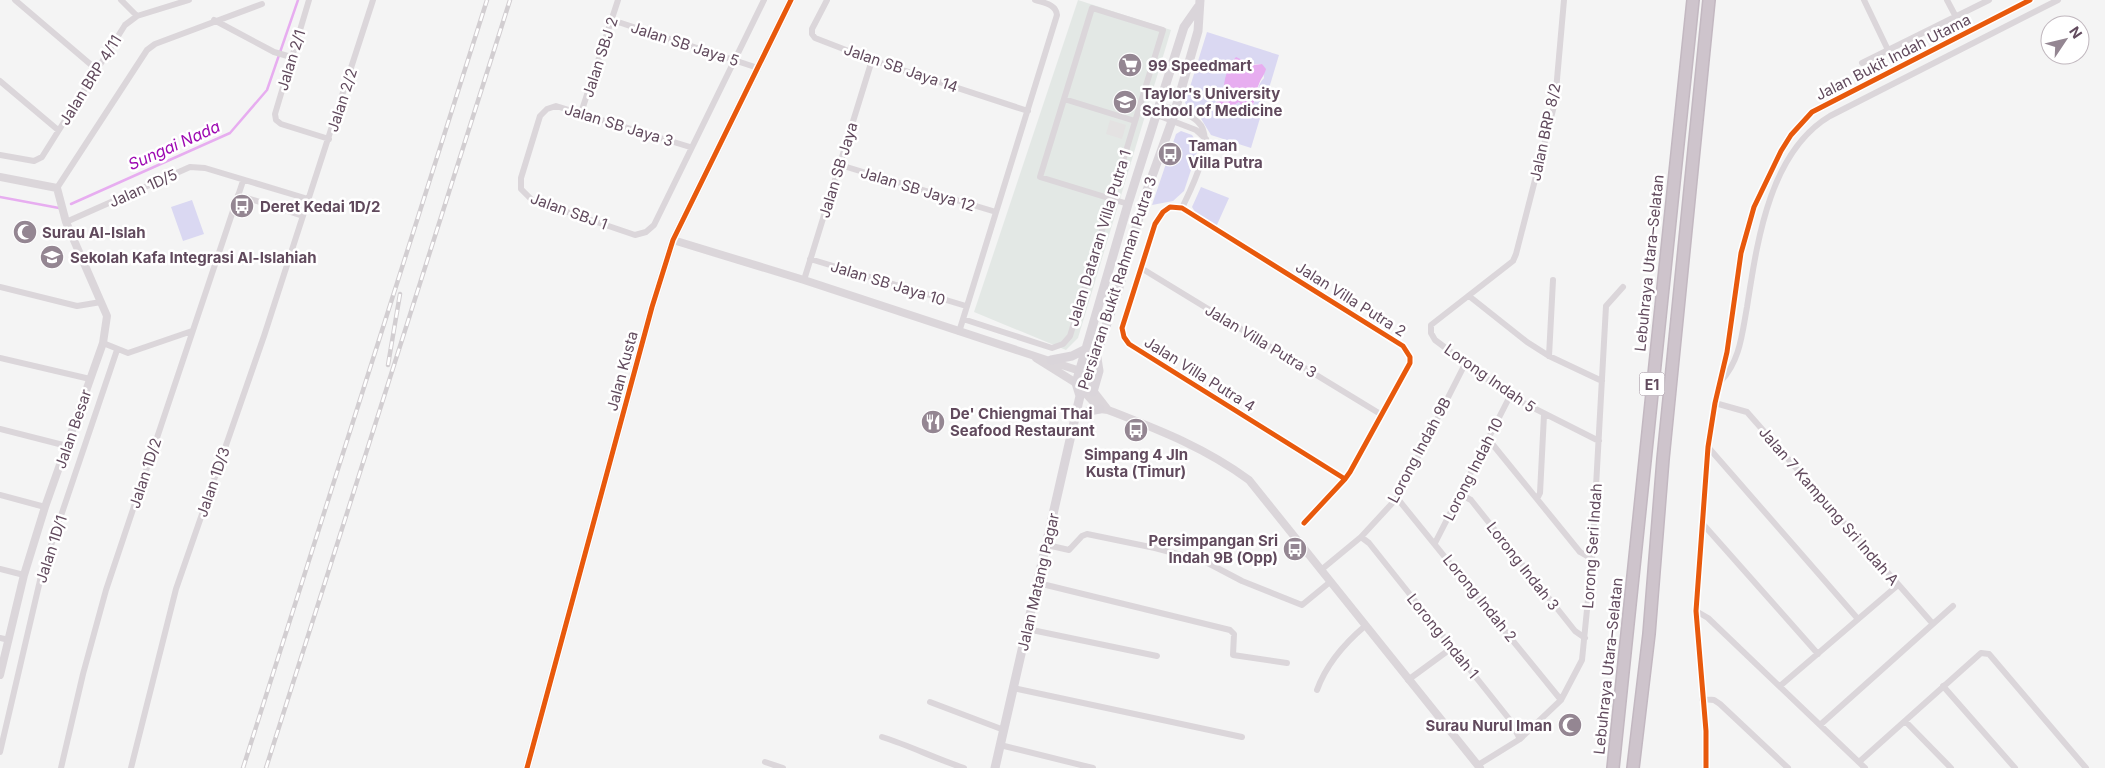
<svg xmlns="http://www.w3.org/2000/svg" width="2105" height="768" font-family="Inter,sans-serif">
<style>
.commercial{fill:#e3e8e5}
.education{fill:#e4e2e2}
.green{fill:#dad8f2;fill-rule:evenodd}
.water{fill:#e7adf0}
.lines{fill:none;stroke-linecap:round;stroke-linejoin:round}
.stream{stroke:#e7adf0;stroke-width:2.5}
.motorway-casing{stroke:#c3b8c1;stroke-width:14}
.minor{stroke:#dbd6da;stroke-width:6}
.tertiary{stroke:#dbd6da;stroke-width:8}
.secondary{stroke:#dad5da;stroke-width:9}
.motorway{stroke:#cec4cc;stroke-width:11}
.rail-casing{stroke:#d2ced1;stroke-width:4.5}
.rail{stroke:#fff;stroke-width:2.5;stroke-dasharray:8;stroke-linecap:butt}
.cycleway-casing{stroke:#fff;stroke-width:8}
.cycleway{stroke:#e8590c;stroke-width:5}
.labels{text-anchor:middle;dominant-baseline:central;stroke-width:5;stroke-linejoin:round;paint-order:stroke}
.shield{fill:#fff;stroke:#90808e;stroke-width:1}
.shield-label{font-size:14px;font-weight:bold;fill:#614a5d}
.street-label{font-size:15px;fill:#614a5d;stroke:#fff}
.poi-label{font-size:15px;font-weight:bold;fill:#614a5d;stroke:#fff;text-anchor:start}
.water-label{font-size:16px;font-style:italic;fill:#9e0bb3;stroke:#fff}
</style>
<rect width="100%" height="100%" fill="#f4f4f4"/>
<path class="commercial" d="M1078 0 1171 30 1078 338 1066 350 974 312Z"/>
<path class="education" d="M1120 92 1136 97 1131 112 1115 107Z
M1110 120 1126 125 1122 139 1106 134Z"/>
<path class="green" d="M1207 32 1279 55 1251 148 1211 135 1200 117 1185 103ZM1262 64 1264 78C1254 88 1258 105 1247 114L1239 102 1221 113 1215 104 1224 92 1229 65Z
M1181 131 1192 135 1199 146 1184 191 1173 201 1152 205 1176 134Z
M1201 187 1229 198 1216 227 1197 215 1192 207Z
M192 200 204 234 183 241 171 207Z"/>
<path class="water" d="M1236 57 1253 65 1262 64 1266 69C1264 76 1261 78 1259 84 1254 94 1256 106 1247 114L1239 102 1221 113 1215 104 1224 92C1223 80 1228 66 1236 57Z"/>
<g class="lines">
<path class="stream" d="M0 197 59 208
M71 204 230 133 267 90 298 0"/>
<g class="motorway-casing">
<path id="motorway" d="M1613 768 1693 0
M1633 768 1649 634 1663 459 1709 0"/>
</g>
<path class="minor" d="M15 0 96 69
M121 0 137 16
M309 0 275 114 276 120 281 124 329 139
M827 0 812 29V34L815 38 872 60 1028 111
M1564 0 1555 102 1516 254 1513 261 1431 325V333L1435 340 1510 396 1599 441
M1864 0 1888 50
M1947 0 1956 17
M214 20 274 52 291 57
M612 20 758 68
M1862 63 1989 0
M0 81 58 130
M1064 99 1135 121
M1160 105C1173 109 1188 112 1198 122 1217 139 1191 189 1182 208
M581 113 618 0
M1157 115 1196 130 1206 139
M690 147 556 106 547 109 540 116 521 178V189L532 200 635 235 646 232 654 225 764 0
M0 155 34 161 42 157 125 25 137 16 189 0
M840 165 996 212
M57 188 147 50 155 44 262 4
M238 195 303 216
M66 222 190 167 205 168 308 199
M810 259 966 306
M1141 268 1382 415
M804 280 872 60
M0 287 77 306 101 302
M1469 296 1527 342 1549 356 1602 381
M963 319 1052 348 1063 344 1070 336C1100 234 1132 132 1163 30L1092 8 1040 177 1128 204
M959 332 1057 15C1056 4 1044 3 1035 0
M103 343 128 353 192 331
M1549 356 1553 280
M0 358 90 379
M1721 381C1740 361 1742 334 1747 307 1757 243 1769 152 1830 116L2058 0
M1715 403 1747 412 1933 624
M0 429 67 446
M1489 440 1580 552 1592 559
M1708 447 1858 619
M1460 494 1471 500 1575 631 1585 638
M0 495 45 507
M1397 498 1561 700
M1537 499 1540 493 1544 415
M1304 523 1345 479 1350 472 1410 363V357L1403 346 1182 208 1170 207 1163 212 1155 224 1122 328 1124 337 1129 344 1345 479
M1702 523 1818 654
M1361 537 1369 543 1510 720 1520 739
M1435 543 1510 396
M1047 545 1069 550 1082 536 1087 534 1155 548 1204 561 1242 581 1302 605 1330 582
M0 569 24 575
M1321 570 1361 537 1397 498 1465 364
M1038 583 1230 630 1234 634 1233 655 1287 663
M1696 611 1708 618 1865 768
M1027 629 1157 656
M0 638 9 640
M1408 680 1453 647
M1780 686 1898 585
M1943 686 2015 768
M1013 688 1242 737
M1317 690C1326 665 1345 643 1365 626
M1702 699 1714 700 1720 704 1788 768
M930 702 1004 730
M1905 721 1951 768
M1820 725 1953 606
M882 737C911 746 936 759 964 768
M1000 745 1093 768
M0 752 42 572 117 350
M765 762 783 768
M1859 762 1981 653 1989 654 2086 768
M1478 765 1520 739 1561 700 1582 660 1592 559 1606 306 1623 287
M61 768 83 674 106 590 243 181
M131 768 176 589 264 336 373 0
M1706 768V731L1696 611 1708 447 1715 403 1727 352 1741 253 1754 207 1781 151 1791 135 1812 112 2030 0"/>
<path class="tertiary" d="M0 177 57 188 66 222 107 316 103 343 45 507 24 575 0 675
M673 240 804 280 1077 370 1108 410
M1036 358 1076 383 1100 409 1108 410C1159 430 1204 447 1249 480L1480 768
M527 768 652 307 673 240 791 0"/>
<path class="secondary" d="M1051 360 1072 356 1086 349
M1093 392 1099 371 1096 352
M1080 396 1084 391 1118 291 1146 193 1172 121 1198 31 1200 0
M1080 396 1076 383 1128 204 1184 27 1198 7
M1076 417 1089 411 1100 409
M995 768 1080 396"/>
<use href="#motorway" class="motorway"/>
<g class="rail-casing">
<path id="rail" d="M388 365 400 294
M243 768 487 0
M266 768 510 0"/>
</g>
<use href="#rail" class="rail"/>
<g class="cycleway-casing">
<path id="cycleway" d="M1304 523 1345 479 1350 472 1410 363V357L1403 346 1182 208 1170 207 1163 212 1155 224 1122 328 1124 337 1129 344 1345 479
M527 768 652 307 673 240 791 0
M1706 768V731L1696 611 1708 447 1715 403 1727 352 1741 253 1754 207 1781 151 1791 135 1812 112 2030 0"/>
</g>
<use href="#cycleway" class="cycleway"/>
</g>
<defs>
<g id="supermarket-disc" transform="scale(1.25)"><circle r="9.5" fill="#948692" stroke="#fff"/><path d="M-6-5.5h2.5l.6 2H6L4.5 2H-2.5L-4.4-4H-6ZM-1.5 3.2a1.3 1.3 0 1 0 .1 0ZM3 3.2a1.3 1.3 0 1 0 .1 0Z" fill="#fff"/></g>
<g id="university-disc" transform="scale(1.25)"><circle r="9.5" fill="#948692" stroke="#fff"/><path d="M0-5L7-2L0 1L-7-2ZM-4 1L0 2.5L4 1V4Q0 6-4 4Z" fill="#fff"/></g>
<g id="bus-disc" transform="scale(1.25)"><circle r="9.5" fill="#948692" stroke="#fff"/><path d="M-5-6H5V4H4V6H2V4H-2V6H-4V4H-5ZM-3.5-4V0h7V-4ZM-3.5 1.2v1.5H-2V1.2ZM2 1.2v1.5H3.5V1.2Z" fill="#fff"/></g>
<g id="mosque-disc" transform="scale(1.25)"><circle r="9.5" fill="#948692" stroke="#fff"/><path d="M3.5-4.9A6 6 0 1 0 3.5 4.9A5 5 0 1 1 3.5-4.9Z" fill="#fff"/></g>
<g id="school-disc" transform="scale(1.25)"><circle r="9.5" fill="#948692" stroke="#fff"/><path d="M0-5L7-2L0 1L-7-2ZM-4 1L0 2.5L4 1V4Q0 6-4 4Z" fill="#fff"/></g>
<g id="restaurant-disc" transform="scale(1.25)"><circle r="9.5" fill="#948692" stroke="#fff"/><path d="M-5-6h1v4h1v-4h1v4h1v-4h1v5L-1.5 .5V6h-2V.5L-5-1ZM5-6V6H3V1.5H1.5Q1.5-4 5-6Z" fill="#fff"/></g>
</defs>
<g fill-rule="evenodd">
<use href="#supermarket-disc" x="1130" y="65"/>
<use href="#university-disc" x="1125" y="102"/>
<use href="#bus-disc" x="1170" y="154"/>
<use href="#bus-disc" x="242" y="206"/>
<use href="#mosque-disc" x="25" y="232"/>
<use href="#school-disc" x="52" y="257"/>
<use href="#restaurant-disc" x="933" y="422"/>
<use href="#bus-disc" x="1136" y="430"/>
<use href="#bus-disc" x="1295" y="549"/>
<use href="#mosque-disc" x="1570" y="725"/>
</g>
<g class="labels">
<rect class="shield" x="1639.5" y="372.5" width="25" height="23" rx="4"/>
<g class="shield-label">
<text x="1652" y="384">E1</text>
</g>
<g class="street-label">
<text transform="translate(685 44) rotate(18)">Jalan SB Jaya 5</text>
<text transform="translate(600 57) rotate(-72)">Jalan SBJ 2</text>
<text transform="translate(1893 57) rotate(-27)">Jalan Bukit Indah Utama</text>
<text transform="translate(291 60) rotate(-73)">Jalan 2/1</text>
<text transform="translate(901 68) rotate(19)">Jalan SB Jaya 14</text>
<text transform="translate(90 80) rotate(-58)">Jalan BRP 4/11</text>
<text transform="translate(342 100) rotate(-72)">Jalan 2/2</text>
<text transform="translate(619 125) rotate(17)">Jalan SB Jaya 3</text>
<text transform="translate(1545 132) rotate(-78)">Jalan BRP 8/2</text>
<text transform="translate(838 170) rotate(-73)">Jalan SB Jaya</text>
<text transform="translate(143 188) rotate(-24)">Jalan 1D/5</text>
<text transform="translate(918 189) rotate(17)">Jalan SB Jaya 12</text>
<text transform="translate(569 211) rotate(20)">Jalan SBJ 1</text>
<text transform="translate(1099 238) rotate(-73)">Jalan Dataran Villa Putra 1</text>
<text transform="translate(1649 263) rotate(-84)">Lebuhraya Utara–Selatan</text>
<text transform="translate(888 283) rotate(17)">Jalan SB Jaya 10</text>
<text transform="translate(1117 283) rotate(-72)">Persiaran Bukit Rahman Putra 3</text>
<text transform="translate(1351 299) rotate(32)">Jalan Villa Putra 2</text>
<text transform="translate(1261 341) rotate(31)">Jalan Villa Putra 3</text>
<text transform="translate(622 371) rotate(-75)">Jalan Kusta</text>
<text transform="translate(1200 374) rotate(32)">Jalan Villa Putra 4</text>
<text transform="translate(1490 378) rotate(35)">Lorong Indah 5</text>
<text transform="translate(73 429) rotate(-71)">Jalan Besar</text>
<text transform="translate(1419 450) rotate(-62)">Lorong Indah 9B</text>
<text transform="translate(1473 469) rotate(-63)">Lorong Indah 10</text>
<text transform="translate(145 473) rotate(-72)">Jalan 1D/2</text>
<text transform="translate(213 482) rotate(-71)">Jalan 1D/3</text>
<text transform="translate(1829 506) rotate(49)">Jalan 7 Kampung Sri Indah A</text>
<text transform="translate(1592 546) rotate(-86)">Lorong Seri Indah</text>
<text transform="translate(51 549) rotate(-72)">Jalan 1D/1</text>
<text transform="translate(1523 566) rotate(52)">Lorong Indah 3</text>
<text transform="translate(1038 582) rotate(-77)">Jalan Matang Pagar</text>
<text transform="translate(1480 598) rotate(51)">Lorong Indah 2</text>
<text transform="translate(1443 636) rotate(51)">Lorong Indah 1</text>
<text transform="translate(1608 666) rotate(-84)">Lebuhraya Utara–Selatan</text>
</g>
<g class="poi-label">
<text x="1148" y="65">99 Speedmart</text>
<text x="1142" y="93">Taylor's University<tspan x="1142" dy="17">School of Medicine</tspan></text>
<text x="1188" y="145">Taman<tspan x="1188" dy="17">Villa Putra</tspan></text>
<text x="260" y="206">Deret Kedai 1D/2</text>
<text x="42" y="232">Surau Al-Islah</text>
<text x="70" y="257">Sekolah Kafa Integrasi Al-Islahiah</text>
<text x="950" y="413">De' Chiengmai Thai<tspan x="950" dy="17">Seafood Restaurant</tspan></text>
<text x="1136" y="454" text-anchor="middle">Simpang 4 Jln<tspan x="1136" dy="17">Kusta (Timur)</tspan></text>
<text x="1278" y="540" text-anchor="end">Persimpangan Sri<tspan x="1278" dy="17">Indah 9B (Opp)</tspan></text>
<text x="1552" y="725" text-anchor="end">Surau Nurul Iman</text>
</g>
<g class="water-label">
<text transform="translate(174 145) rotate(-24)">Sungai Nada</text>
</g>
</g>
<g transform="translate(2065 40) rotate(55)"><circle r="24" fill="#ffffff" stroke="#c0b7be"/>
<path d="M0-4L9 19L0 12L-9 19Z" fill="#948692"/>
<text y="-8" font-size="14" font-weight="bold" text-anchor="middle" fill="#614a5d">N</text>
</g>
</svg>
